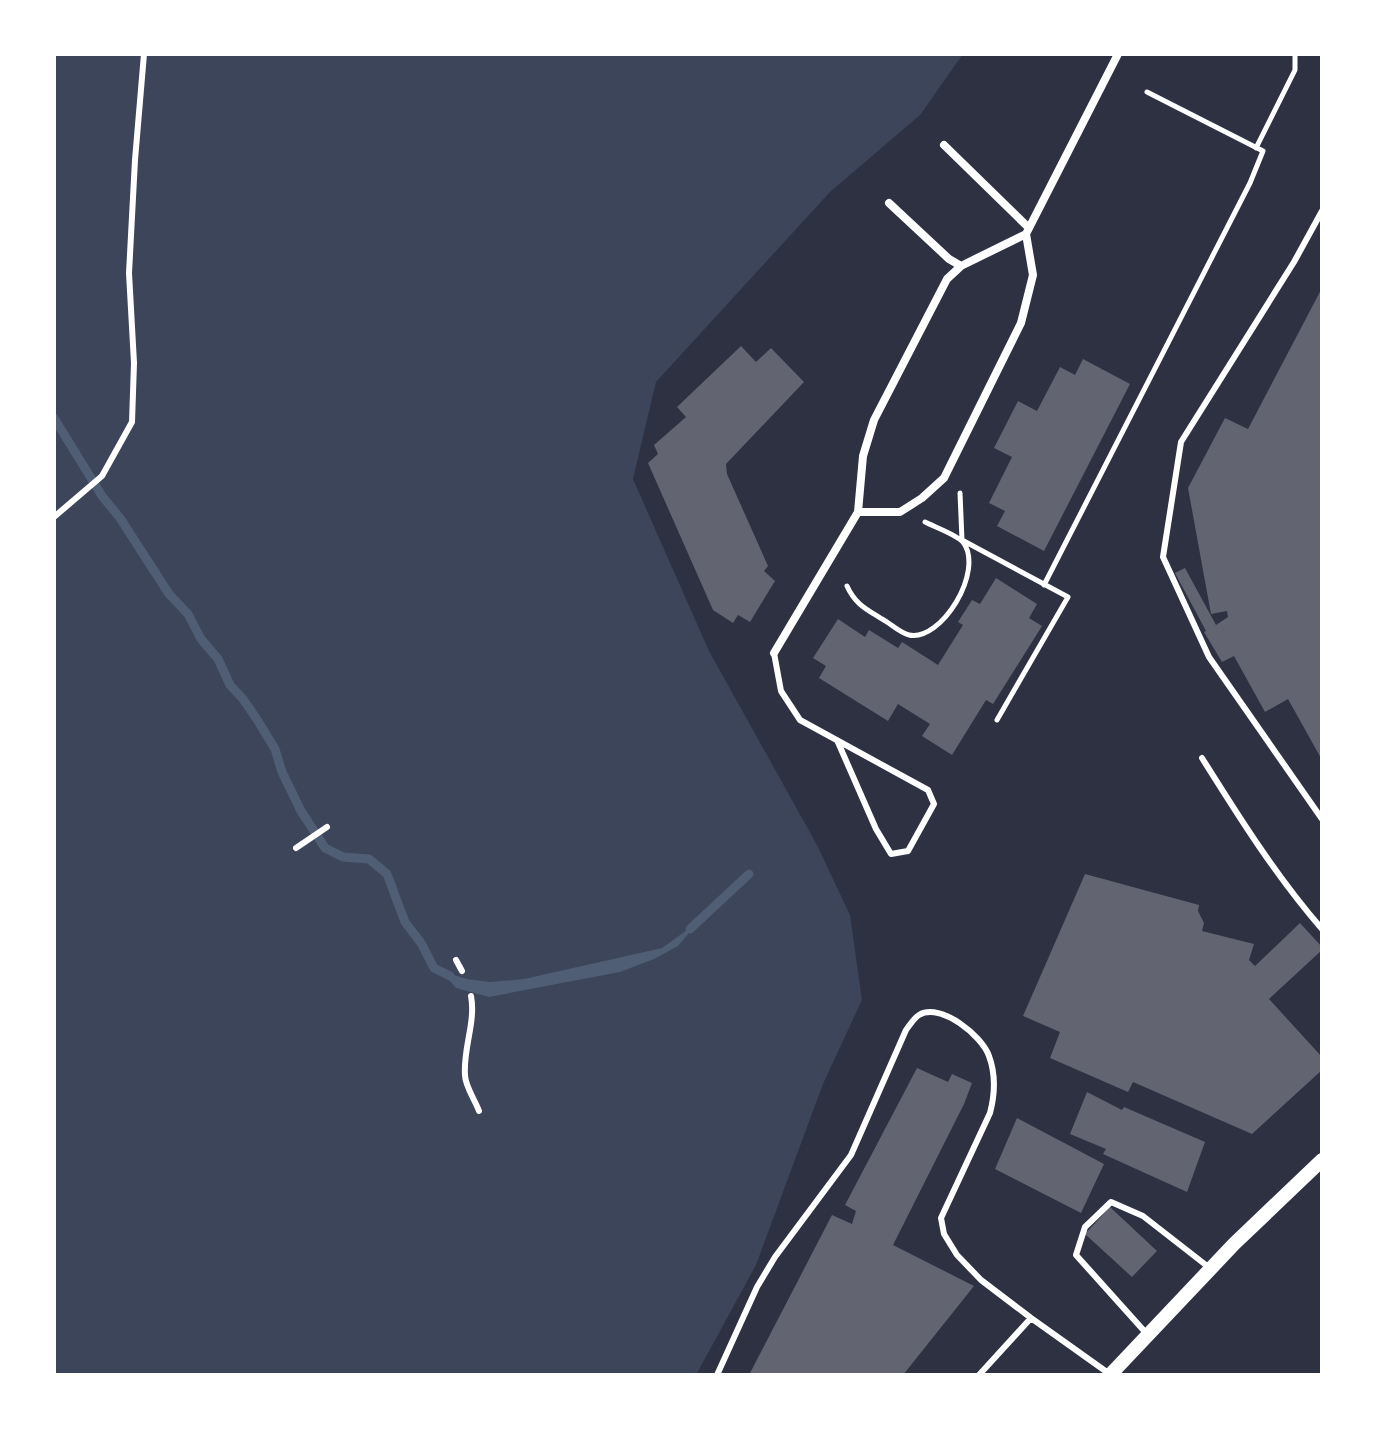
<svg xmlns="http://www.w3.org/2000/svg" width="1376" height="1429" font-family="'Source Sans 3',sans-serif">
<style>
.green{fill:#3c4559}
.water{fill:#4f5d75}
.lines{fill:none;stroke-linecap:round;stroke-linejoin:round}
.stream{stroke:#4f5d75;stroke-width:9}
.building{fill:#626471}
.path{stroke:#fff;stroke-width:5}
.service{stroke:#fff;stroke-width:6}
.minor{stroke:#fff;stroke-width:8}
.tertiary{stroke:#fff;stroke-width:14}
</style>
<rect width="100%" height="100%" fill="#2d3142"/>
<path class="green" d="M54 54H963L920 115 830 192 656 382 633 479 709 651 817 845 850 915 862 1000 823 1084 756 1265 696 1375H54Z"/>
<path class="water" d="M698 922 678 946 654 959 620 972 489 997 456 988 441 971 467 979 490 982 524 979 662 948Z"/>
<g class="lines">
<path class="stream" d="M54 418 102 496 120 518 169 594 188 614 201 639 218 659 230 685 243 699 258 721 275 749 282 772 301 811 325 848 343 857 369 859 387 874 405 922 421 943 434 968 450 976
M690 929 749 874"/>
</g>
<path class="building" d="M1322 288V760L1288 699 1265 712 1234 656 1222 662 1204 632 1206 631 1175 573 1185 568 1216 625 1228 617 1227 611 1211 614 1188 488 1225 418 1248 429Z
M741 346 756 362 771 348 804 382 726 464 727 474 768 566 764 571 775 581 750 622 738 615 733 623 713 610 648 463 658 454 654 445 686 417 677 407Z
M1083 359 1130 384 1044 551 997 526 1005 511 989 503 1012 457 994 448 1018 401 1037 411 1060 367 1075 375Z
M996 578 1037 604 1029 618 1042 626 993 704 986 700 952 755 922 736 930 724 898 704 888 721 819 678 826 666 813 658 838 619 865 637 869 630 898 648 902 642 938 665 963 625 958 622 972 600 980 604Z
M1085 874 1199 905 1198 911 1204 923 1202 931 1254 944 1249 960 1255 966 1300 923 1322 947V950L1269 999 1322 1057V1070L1252 1134 1133 1082 1128 1092 1050 1058 1060 1032 1023 1016Z
M917 1068 948 1082 952 1074 972 1083 964 1104 893 1245 974 1286 903 1375H749L832 1215 852 1224 856 1211 845 1205Z
M1087 1092 1122 1110 1124 1107 1205 1142 1187 1192 1103 1154 1106 1149 1070 1134Z
M1017 1118 1104 1164 1081 1213 995 1169Z
M1110 1207 1157 1251 1132 1277 1085 1234Z"/>
<g class="lines">
<path class="path" d="M1256 148 1295 70V54
M960 493 962 540 1068 597 997 720
M1044 585 1250 183 1263 151 1147 92
M847 586C855 604 866 609 882 619 890 623 900 633 909 635 941 642 985 571 963 542 957 535 935 527 925 522"/>
<path class="service" d="M1322 211 1294 262 1181 442 1163 557 1209 657 1322 819
M54 517 102 476 132 422 134 363 129 273 135 160 144 54
M774 653 781 691 800 720 928 790 934 804 908 851 891 854 876 829 837 740
M1202 758C1239 817 1276 876 1322 929
M296 848 327 827
M456 960 462 971
M471 996C476 1022 463 1048 465 1075 465 1086 475 1100 479 1111
M1146 1333 1076 1255 1085 1227 1111 1202 1143 1216 1211 1269
M717 1375 757 1287 775 1257 851 1155 906 1030C910 1025 914 1018 919 1015 941 1002 982 1036 989 1056 996 1075 995 1094 990 1113L941 1218 944 1234 957 1255 981 1280 1031 1318 1111 1375
M979 1375 1031 1318"/>
<path class="minor" d="M944 145 1029 228
M889 203 949 259 961 266
M858 512H900L922 498 944 478 1021 323 1033 275 1026 234 1118 54
M774 653 858 512 863 456 874 420 947 279 961 266 1026 234"/>
<path class="tertiary" d="M1110 1375 1234 1244 1322 1160"/>
</g>
<rect width="1376" height="1429" fill="none" stroke="#ffffff" stroke-width="112"/>
</svg>
